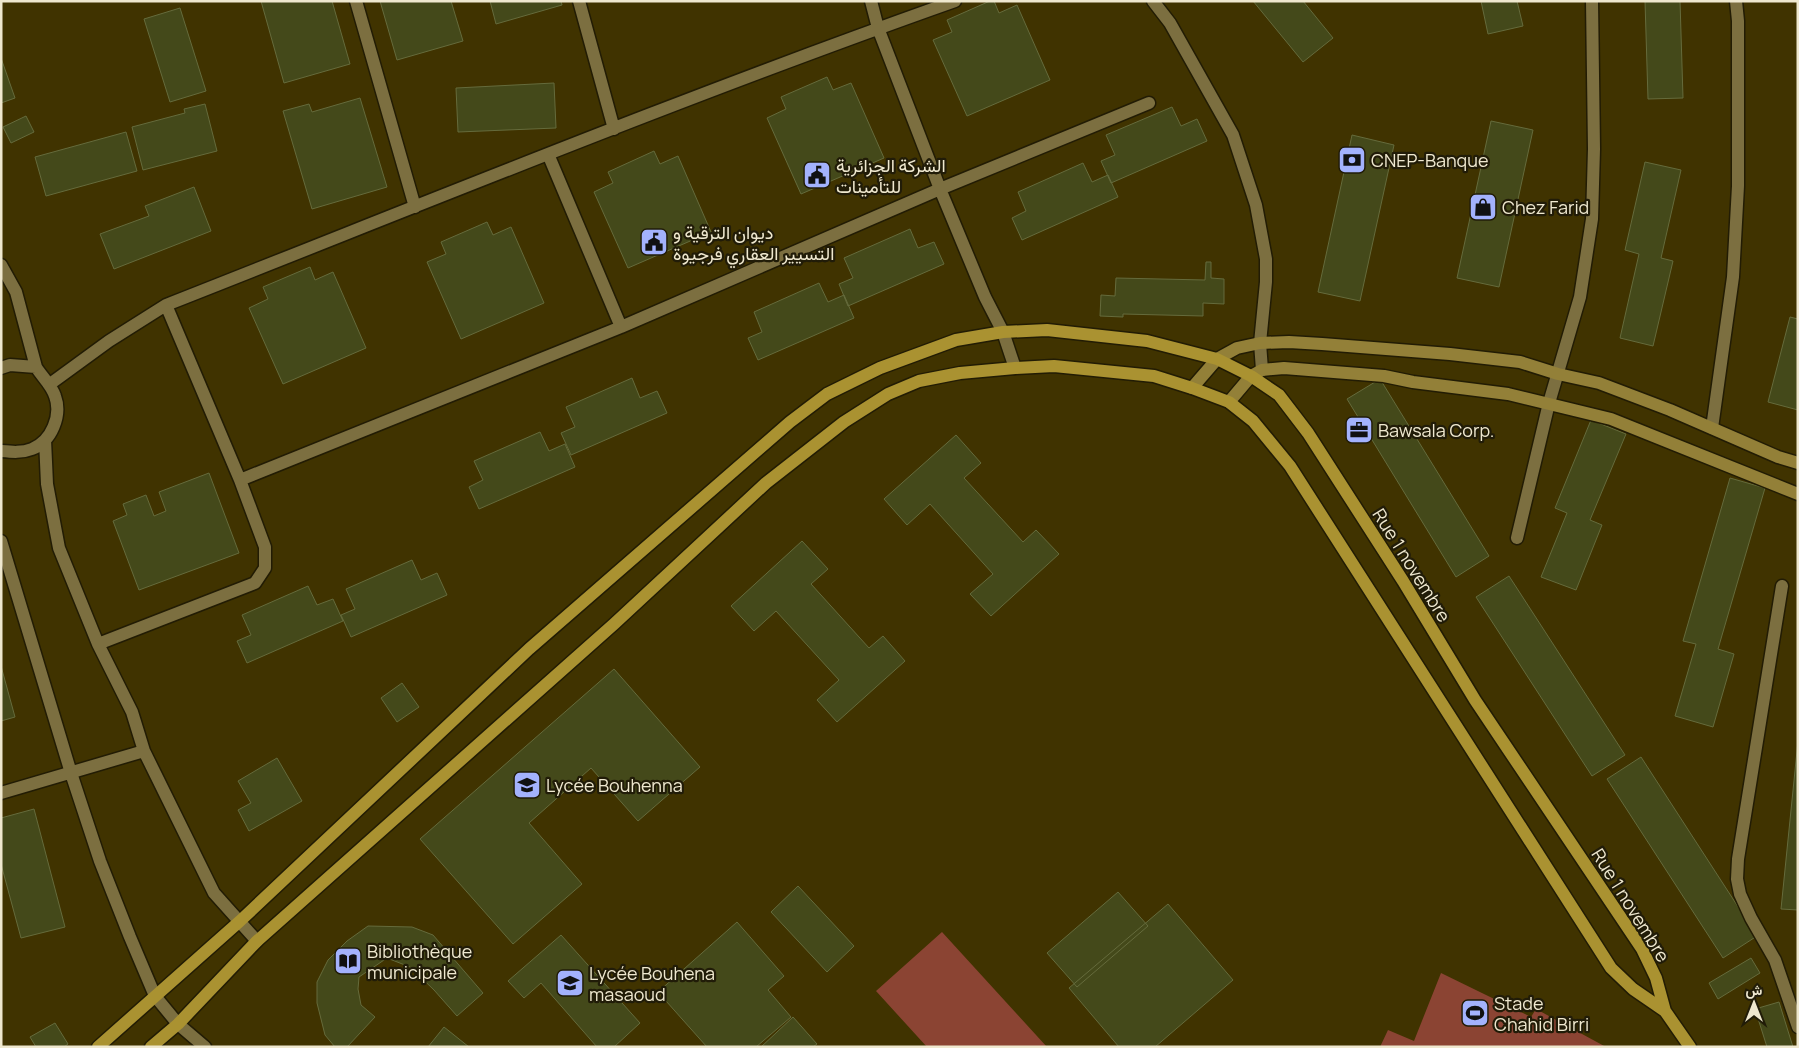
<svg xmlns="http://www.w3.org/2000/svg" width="1799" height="1048" font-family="Manrope,Vazirmatn,sans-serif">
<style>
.garden{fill:#8b4433}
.building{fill:#44491a;stroke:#656b3c}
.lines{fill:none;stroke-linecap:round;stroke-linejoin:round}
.street-casing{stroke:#221c04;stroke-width:15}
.secondary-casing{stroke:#221c04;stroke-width:15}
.primary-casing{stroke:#221c04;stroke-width:15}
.street{stroke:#7c6f40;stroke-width:12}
.secondary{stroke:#938038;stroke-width:12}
.primary{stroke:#aa9231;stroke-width:12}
.labels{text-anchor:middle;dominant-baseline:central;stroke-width:4.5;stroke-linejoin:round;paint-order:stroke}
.poi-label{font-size:18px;fill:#efe8cf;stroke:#211c08;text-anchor:start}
.street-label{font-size:18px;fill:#efe8cf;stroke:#211c08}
</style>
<rect width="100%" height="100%" fill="#403300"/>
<path class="garden" d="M942 932 1047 1047H927L876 991Z
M1441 973 1531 1017 1536 1009 1606 1047H1380L1388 1030 1414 1041Z"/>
<path class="building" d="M261 1H332L350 64 284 83Z
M380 1H451L463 41 397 60Z
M490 1H561L562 5 496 24Z
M990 1H994L999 13 1017 5 1050 80 967 116 933 40 952 32 947 20Z
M1253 1H1303L1333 38 1303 62Z
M1481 1H1517L1523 26 1488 34Z
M1645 1H1680L1683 98 1648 99Z
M180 8 206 91 170 102 144 19Z
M1 58 15 98 1 103Z
M827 77 833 90 851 83 884 158 801 194 767 118 786 109 781 97Z
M554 83 556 128 458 132 456 88Z
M360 98 387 187 312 209 283 111 309 104 312 112Z
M205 104 217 151 143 170 132 127 185 113 184 109Z
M1172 107 1181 126 1197 119 1207 141 1111 183 1101 161 1115 155 1106 135Z
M26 116 34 132 11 143 3 127Z
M1491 121 1533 130 1499 287 1457 278Z
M126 132 137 171 46 196 35 157Z
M1352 135 1394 145 1360 301 1318 292Z
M654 151 660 164 678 156 711 232 628 268 594 192 613 183 608 172Z
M1645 162 1681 170 1661 258 1673 261 1653 346 1620 338 1639 254 1625 250Z
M1083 163 1092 182 1108 175 1118 197 1022 240 1012 218 1026 211 1018 192Z
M194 187 211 231 114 269 100 234 149 216 145 206Z
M487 222 493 235 511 227 544 303 461 339 427 262 446 254 441 242Z
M910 229 918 248 934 242 944 264 848 306 839 284 853 278 844 258Z
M1206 262H1211V278L1224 279V304L1203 303V316L1123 314V317L1100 316 1101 295 1115 296 1116 278 1205 280Z
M310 267 315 280 333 272 366 348 283 384 249 308 268 299 263 287Z
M819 283 828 302 844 295 854 318 758 360 748 338 762 332 754 312Z
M1790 317 1798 319V410L1768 402Z
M632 378 640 398 657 391 667 413 571 455 561 433 575 427 566 407Z
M1380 379 1489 556 1456 577 1347 399Z
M1591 420 1626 434 1590 520 1602 525 1576 590 1541 577 1567 513 1555 508Z
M540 432 549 451 565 444 575 467 479 509 469 487 483 480 474 461Z
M956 435 981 463 964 478 1023 542 1036 530 1059 554 991 616 970 594 993 574 930 504 907 525 884 499Z
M209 473 239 553 139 590 113 521 127 515 123 504 146 495 154 516 166 511 159 492Z
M1730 478 1765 488 1718 649 1734 654 1713 727 1675 716 1696 644 1683 641Z
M802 541 828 569 811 584 869 648 883 636 905 661 837 722 817 700 839 680 776 611 754 631 731 606Z
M412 560 421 580 437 573 447 595 351 637 341 615 355 609 346 589Z
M1509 576 1625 755 1592 776 1476 597Z
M308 586 317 605 333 599 343 621 247 663 237 641 251 635 242 615Z
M1 666 15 717 1 721Z
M614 669 700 767 638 821 591 768 529 823 582 884 513 944 420 839Z
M402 683 419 707 397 722 381 698Z
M1798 741V910L1781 909Z
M1641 757 1757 936 1723 958 1607 779Z
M277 758 302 801 249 831 238 810 251 803 238 781Z
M34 809 65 927 21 938 1 864V818Z
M798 886 854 946 827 972 771 912Z
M1118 892 1148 926 1077 987 1047 953Z
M1168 904 1233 980 1155 1047H1119L1069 988Z
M737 922 784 976 768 990 791 1017 756 1047H707L658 992Z
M368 926 412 927 433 935 483 993 457 1016 434 990 410 967 387 958 359 977 358 989 361 1005 375 1017 347 1047H335L325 1035 317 1003V982L328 960 347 941Z
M561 935 640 1023 614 1047H597L541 983 524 998 508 981Z
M1751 958 1760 973 1718 999 1709 983Z
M1779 1002 1793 1047H1767L1755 1009Z
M793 1017 817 1044 813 1047H761Z
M55 1023 68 1044 64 1047H36L30 1037Z
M444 1027 469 1047H428Z"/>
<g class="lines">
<g class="street-casing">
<path id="street" d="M356 1 415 207
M579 1 614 129
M871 1 878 28 940 189 985 297 1003 332 1015 368
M1153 1 1170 23 1233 135 1256 205 1266 259V282L1260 343 1262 370
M548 154 621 327
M1 265 16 292 36 367
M1 368 10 365 36 367C42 377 51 384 55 396 62 415 52 441 32 449 22 453 12 452 1 451
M50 384 109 341 166 305C428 202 689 95 955 1
M1712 428 1733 277 1738 186V21L1736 1
M45 440 47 484 59 548 98 644 132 712 144 751 214 893 257 941
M240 480 621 327 940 189 1149 103
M1517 538 1549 403 1580 297 1592 219 1594 149 1592 1
M1 541 71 773 100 861 130 937 155 996 178 1024 205 1047
M1782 586 1738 859 1737 879 1740 894 1751 918 1775 960 1798 1027
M98 644 255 583 265 568V547L240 480 166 305
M1 793 144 751"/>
</g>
<g class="secondary-casing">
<path id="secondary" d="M1192 388 1217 359 1237 348 1260 343 1289 342 1322 344 1450 354 1520 362 1558 374 1599 383 1670 410 1778 457 1798 463
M1229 402 1251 376 1262 370 1284 368 1384 376 1413 382 1508 394 1611 419 1798 494"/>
</g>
<g class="primary-casing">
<path id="primary" d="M98 1047 240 921 529 649 790 422 827 394 880 368 956 340 1003 332 1047 330 1147 341 1217 359 1251 376 1279 395 1308 433 1403 581 1475 700 1642 949 1656 978 1665 1011 1690 1047
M151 1047 178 1024 257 941 614 624 766 483 844 422 888 394 919 381 960 373 1015 368 1054 366 1154 376 1192 388 1229 402 1253 421 1290 466 1611 968 1633 989 1665 1011"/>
</g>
<use href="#street" class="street"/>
<use href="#secondary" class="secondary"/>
<use href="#primary" class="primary"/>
</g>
<defs>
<g id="bank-square" transform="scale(1.4375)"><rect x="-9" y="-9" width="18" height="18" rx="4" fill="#a3b2fd" stroke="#211c08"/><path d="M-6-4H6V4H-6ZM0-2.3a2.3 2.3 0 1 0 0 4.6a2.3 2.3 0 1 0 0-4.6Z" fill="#111"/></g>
<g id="civic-square" transform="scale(1.4375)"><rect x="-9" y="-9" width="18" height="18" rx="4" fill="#a3b2fd" stroke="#211c08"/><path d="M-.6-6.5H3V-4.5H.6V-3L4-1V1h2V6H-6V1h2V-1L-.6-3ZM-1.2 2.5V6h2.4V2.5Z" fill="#111"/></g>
<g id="shop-square" transform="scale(1.4375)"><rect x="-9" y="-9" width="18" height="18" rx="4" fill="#a3b2fd" stroke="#211c08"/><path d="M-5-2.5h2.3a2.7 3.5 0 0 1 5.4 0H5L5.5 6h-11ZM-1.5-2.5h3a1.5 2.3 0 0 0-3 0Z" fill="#111"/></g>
<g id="office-square" transform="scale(1.4375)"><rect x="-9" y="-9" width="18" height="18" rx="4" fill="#a3b2fd" stroke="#211c08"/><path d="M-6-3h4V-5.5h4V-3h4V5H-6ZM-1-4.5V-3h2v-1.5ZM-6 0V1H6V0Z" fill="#111"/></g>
<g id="school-square" transform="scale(1.4375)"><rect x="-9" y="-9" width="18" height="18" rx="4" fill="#a3b2fd" stroke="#211c08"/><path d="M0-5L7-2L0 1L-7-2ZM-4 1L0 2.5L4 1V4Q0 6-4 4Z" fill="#111"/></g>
<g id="library-square" transform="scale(1.4375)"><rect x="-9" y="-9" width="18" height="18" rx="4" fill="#a3b2fd" stroke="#211c08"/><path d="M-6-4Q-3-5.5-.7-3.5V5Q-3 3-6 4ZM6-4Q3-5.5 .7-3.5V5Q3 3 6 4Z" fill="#111"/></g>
<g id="stadium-square" transform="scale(1.4375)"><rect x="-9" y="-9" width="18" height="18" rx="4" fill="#a3b2fd" stroke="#211c08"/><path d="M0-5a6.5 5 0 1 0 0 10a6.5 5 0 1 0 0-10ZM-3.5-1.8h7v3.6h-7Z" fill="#111"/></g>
</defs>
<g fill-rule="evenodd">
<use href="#bank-square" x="1352" y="160"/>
<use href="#civic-square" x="817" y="175"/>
<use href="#shop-square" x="1483" y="207"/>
<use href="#civic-square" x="654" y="242"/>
<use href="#office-square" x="1359" y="430"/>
<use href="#school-square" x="527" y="785"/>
<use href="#library-square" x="348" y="961"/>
<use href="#school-square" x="570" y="983"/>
<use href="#stadium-square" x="1475" y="1013"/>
</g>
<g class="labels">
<g class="poi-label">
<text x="1371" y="160">CNEP-Banque</text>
<text x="836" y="165">الشركة الجزائرية<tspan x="836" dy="21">للتأمينات</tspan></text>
<text x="1502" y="207">Chez Farid</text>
<text x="673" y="232">ديوان الترقية و<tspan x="673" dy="21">التسيير العقاري فرجيوة</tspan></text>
<text x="1378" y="430">Bawsala Corp.</text>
<text x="546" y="785">Lycée Bouhenna</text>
<text x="367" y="951">Bibliothèque<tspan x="367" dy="21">municipale</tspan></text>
<text x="589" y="973">Lycée Bouhena<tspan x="589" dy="21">masaoud</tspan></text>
<text x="1494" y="1003">Stade<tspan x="1494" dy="21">Chahid Birri</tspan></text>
</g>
<g class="street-label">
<text transform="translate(1412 565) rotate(58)">Rue 1 novembre</text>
<text transform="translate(1631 905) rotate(58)">Rue 1 novembre</text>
</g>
</g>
<rect width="1799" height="1048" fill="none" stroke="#efe8cf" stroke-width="5"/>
<g transform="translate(1754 1003)" stroke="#211c08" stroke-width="4" paint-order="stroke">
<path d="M0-4L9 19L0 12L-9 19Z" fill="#efe8cf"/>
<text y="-8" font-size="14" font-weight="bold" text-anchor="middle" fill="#efe8cf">ش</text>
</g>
</svg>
